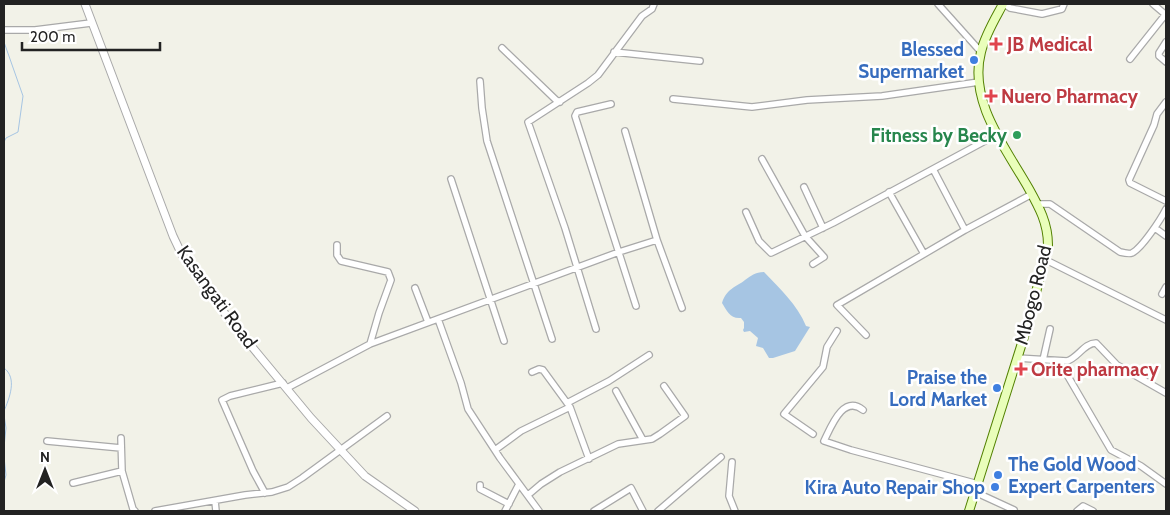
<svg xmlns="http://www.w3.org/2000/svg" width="1170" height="515" font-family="Cabin,sans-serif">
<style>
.water{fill:#a6c5e3}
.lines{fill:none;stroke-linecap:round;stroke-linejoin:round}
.stream{stroke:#a6c5e3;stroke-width:1}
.minor-casing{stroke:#a9a9a9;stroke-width:8}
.tertiary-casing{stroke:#a9a9a9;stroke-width:9}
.secondary-casing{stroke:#528100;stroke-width:10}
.minor{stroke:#fff;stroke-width:5.5}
.tertiary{stroke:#fff;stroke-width:7}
.secondary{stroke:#e9feba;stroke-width:8}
.health-dot{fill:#e0444e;stroke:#fff;stroke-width:2}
.shop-dot{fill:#3f7fe0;stroke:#fff;stroke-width:2}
.leisure-dot{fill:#2e9e5b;stroke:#fff;stroke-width:2}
.labels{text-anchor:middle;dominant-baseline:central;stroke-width:5;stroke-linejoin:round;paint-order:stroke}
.health-label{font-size:19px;font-weight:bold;fill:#be3a42;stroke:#fff;text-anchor:start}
.shop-label{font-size:19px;font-weight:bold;fill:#366cbe;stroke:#fff;text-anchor:end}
.leisure-label{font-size:19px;font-weight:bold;fill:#27864d;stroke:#fff;text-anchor:end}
.street-label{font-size:19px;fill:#222;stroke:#fff}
</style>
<rect width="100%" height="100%" fill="#f2f2e8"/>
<path class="water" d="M764 272C780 289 797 304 806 326L810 327 795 351 773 358H769L763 348 756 346 758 338 750 331 744 332 743 330 744 328V322L741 318C730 319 727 311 722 303 727 288 735 288 745 280 751 276 755 272 764 272Z"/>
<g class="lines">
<path class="stream" d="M4 42 23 96 18 132 6 138 4 142
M4 368C18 378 9 399 4 411
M4 415 6 428 4 447
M4 457 6 475 4 482"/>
<g class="minor-casing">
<path id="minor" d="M938 4 981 52
M1004 4 1010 8 1042 14 1062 9 1064 4
M1153 4 1166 15
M4 30H35L91 23
M1166 42 1159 53V56L1166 62
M502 48 556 100 560 102
M614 52 700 61
M1130 59 1165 15
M480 81 482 108 487 141 552 339
M673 99 752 107 807 100 882 96 979 82
M1166 102 1157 114 1154 125 1129 180 1130 183 1166 201
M611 104 577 112 575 116 636 306
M762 159 805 236 824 257 813 264
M933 169 965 230
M451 179 504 341
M804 187 823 228
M889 192 924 254
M1037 204H1050L1120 252C1124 253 1129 254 1132 253 1142 248 1161 219 1166 209
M746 212 759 241 771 253 833 223 996 135
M1155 228 1166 236
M657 240 682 308
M337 245V255L341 261 388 272 391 280 379 313 370 344
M1046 260 1166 320
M415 288 428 322
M1162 294 1166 287
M438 319 461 383 468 409 500 458 539 511
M596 329 565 228 528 122 588 83 598 75 642 16 652 9 654 4
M866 335 837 305 965 230 1032 194
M1017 358 1067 361C1078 358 1084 343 1096 343L1117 365 1166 393
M1043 360 1050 329
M1059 361 1111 450 1141 466 1166 484
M532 372 539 369 543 370 570 407 589 459
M287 388 370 344 619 252 657 240 625 131
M616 391 643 440
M567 403 609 381 649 355
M863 410C843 394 831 427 824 441L851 450 978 484
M813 434 784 414 823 367 827 347 837 331
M121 438 122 471 133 509 135 511
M47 441 121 448
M495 450 521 431 570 407
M732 462 729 496 735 511
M73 483 122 471
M480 485V489L509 504
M975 492 1014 510
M265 493 253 471 222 400 230 396 283 383
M528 495 541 484 560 472 618 444 652 439 660 434 685 416 664 386
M215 501 216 511
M155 511 245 495 272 492 288 487 302 478 387 416
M505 511 519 484
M594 511 631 488 643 511
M658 511 721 457
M1077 511 1083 506 1093 511"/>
</g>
<g class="tertiary-casing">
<path id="tertiary" d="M85 4 173 236 182 255 195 273 229 319 311 418 365 476 415 511"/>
</g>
<g class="secondary-casing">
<path id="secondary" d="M969 511 1028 324 1048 245C1048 223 1039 207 1029 189 1006 148 968 102 981 52 985 35 995 19 1003 4"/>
</g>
<use href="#minor" class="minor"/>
<use href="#tertiary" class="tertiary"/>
<use href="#secondary" class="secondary"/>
</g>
<g class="health-dot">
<path d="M993.5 36.5h5v5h5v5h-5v5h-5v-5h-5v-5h5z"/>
<path d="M988.5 88.5h5v5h5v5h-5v5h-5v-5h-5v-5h5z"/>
<path d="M1018.5 361.5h5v5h5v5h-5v5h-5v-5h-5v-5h5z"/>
</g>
<g class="shop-dot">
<circle cx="974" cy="60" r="5"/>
<circle cx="997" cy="388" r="5"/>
<circle cx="998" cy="475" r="5"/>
<circle cx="995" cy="487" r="5"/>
</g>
<circle class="leisure-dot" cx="1017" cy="135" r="5"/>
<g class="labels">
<g class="health-label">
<text x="1007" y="44">JB Medical</text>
<text x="1001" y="96">Nuero Pharmacy</text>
<text x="1031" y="369">Orite pharmacy</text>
</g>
<g class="shop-label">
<text x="964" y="49">Blessed<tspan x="964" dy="22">Supermarket</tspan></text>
<text x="987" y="377">Praise the<tspan x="987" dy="22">Lord Market</tspan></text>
<text x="1008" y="464" text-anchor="start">The Gold Wood<tspan x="1008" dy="22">Expert Carpenters</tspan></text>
<text x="985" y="487">Kira Auto Repair Shop</text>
</g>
<g class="leisure-label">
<text x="1007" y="135">Fitness by Becky</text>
</g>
<g class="street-label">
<text transform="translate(1033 295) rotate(-76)">Mbogo Road</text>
<text transform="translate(217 297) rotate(54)">Kasangati Road</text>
</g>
</g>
<rect width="1170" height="515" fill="none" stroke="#222222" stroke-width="10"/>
<g transform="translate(45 470)" stroke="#ffffff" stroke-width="4" paint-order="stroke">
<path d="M0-4L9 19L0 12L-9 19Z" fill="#222222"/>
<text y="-8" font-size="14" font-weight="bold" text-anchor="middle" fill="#222222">N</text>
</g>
<path d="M22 42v8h138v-8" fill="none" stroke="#222222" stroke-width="2.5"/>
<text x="30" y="42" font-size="15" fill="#222222" stroke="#ffffff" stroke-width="4" paint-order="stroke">200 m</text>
</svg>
